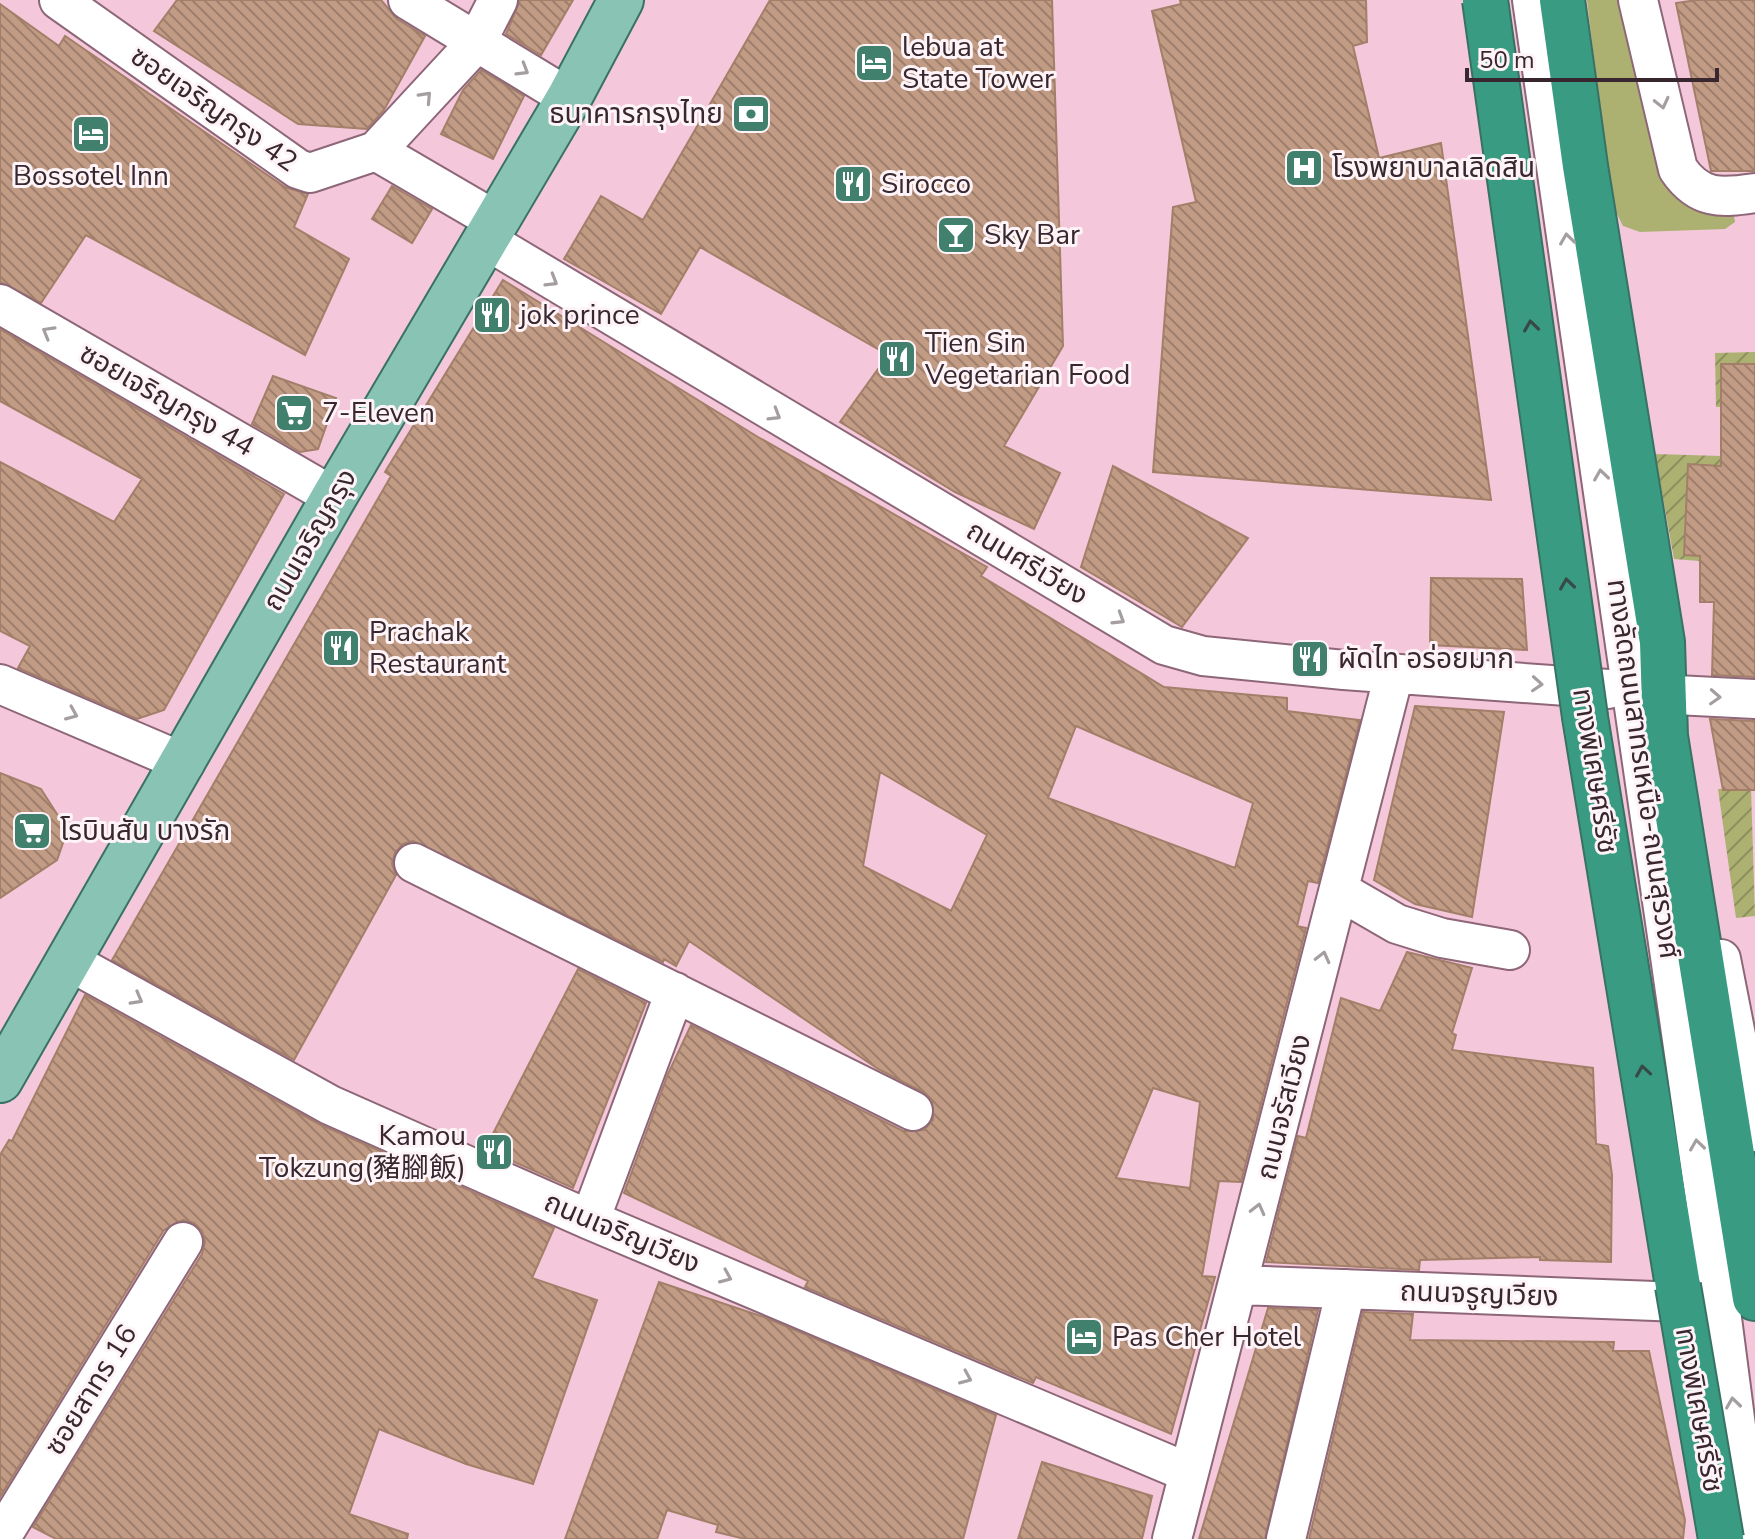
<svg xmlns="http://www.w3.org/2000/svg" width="1755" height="1539" font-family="'Nunito Sans','Noto Sans SC','Noto Sans Thai',sans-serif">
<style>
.grass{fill:#acb172}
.garden{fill:url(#garden-furrows)}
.building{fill:url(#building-back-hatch);stroke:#a37f69;stroke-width:2;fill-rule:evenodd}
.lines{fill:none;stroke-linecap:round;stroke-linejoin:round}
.minor-casing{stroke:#8d6677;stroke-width:42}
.major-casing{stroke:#397264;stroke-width:48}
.highway-casing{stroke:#397264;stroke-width:48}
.minor{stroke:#fff;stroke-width:38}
.major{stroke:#88c3b3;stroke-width:44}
.highway{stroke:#399b81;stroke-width:44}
.highway-bridge-casing{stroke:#397264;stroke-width:48;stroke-linecap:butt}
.highway-bridge{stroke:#399b81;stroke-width:44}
.oneway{stroke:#a59ea1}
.oneway2{stroke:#384a47}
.labels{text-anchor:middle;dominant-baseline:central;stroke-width:6;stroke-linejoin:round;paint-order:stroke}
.poi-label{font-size:28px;fill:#38272e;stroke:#fef4f8;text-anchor:start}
.street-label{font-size:28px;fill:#38272e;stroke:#fef4f8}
</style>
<defs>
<pattern id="garden-furrows" width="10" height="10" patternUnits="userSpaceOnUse" patternTransform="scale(2)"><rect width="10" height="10" fill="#acb172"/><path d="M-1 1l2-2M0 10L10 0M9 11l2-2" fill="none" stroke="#8d905e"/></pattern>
<pattern id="building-back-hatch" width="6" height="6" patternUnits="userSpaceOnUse" patternTransform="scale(2)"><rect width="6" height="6" fill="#c19b84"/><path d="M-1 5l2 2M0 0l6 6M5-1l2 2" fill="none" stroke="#9e7e6c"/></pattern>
</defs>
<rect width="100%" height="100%" fill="#f4c8da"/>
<path class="grass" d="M1587 0H1624L1630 50 1667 187 1704 206 1733 209 1735 222 1725 229 1640 232 1623 226 1616 212 1599 103Z"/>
<path class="garden" d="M1755 352V405L1716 407 1715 353Z
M1655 454 1755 457 1710 491 1699 561 1674 559Z
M1751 787 1755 916 1736 918 1718 789Z"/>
<path class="building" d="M177 0H381L397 19 425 36 384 110 367 129 298 124 154 31Z
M520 0H573L541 55 506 34Z
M770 0H1052L1063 346 1004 446 1060 473 1034 529 955 492 840 422 888 355 700 247 661 314 564 259 601 196 643 220Z
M1180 0H1366L1367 42 1353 46 1379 158 1441 143 1491 500 1153 472 1173 207 1196 202 1152 11 1181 4Z
M1697 0H1755V171H1711L1676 3Z
M0 4 59 46 65 36 285 187 308 194 294 227 349 259 305 355 86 235 41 303 0 282Z
M481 70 524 96 493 159 441 134 463 90Z
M392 186 432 209 412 243 372 219Z
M503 280 758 437 987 567 981 576 1164 687 1287 698V711L1360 720 1318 883 1308 881 1297 926 1306 928 1241 1182 1219 1181 1202 1276 1215 1277 1171 1434 1036 1377 1033 1383 805 1287 808 1281 624 1193 668 1074 691 1025 903 1131 924 1130 933 1120 932 1100 923 1092 878 1069 689 941 676 966 664 959 663 962 413 841 403 844 395 853 392 864 396 875 294 1060 112 960 391 476 385 472ZM1076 726 1253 803 1235 868 1048 798ZM880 772 987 835 951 911 863 866ZM1153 1088 1200 1102 1190 1188 1116 1178Z
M0 329 284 494 164 710 137 719 18 668 30 646 0 631V462L114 522 142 479 0 401Z
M1721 364H1755V677L1712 675 1714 602H1700V556L1684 555 1688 464 1721 466Z
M273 376 336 398 318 449 300 452 252 424Z
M1113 466 1248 538 1182 627 1081 567Z
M1431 578 1522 579 1527 650 1430 645Z
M1415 706 1504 712 1472 917 1415 904 1374 880Z
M1710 719 1755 721V790H1723Z
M0 773 41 789 64 825 65 837 57 860 0 898Z
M1407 952 1472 968 1452 1033 1456 1035 1452 1050 1593 1068 1596 1144 1608 1146 1612 1175 1611 1262 1540 1260V1257L1420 1260 1419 1270 1266 1262 1298 1136 1306 1138 1341 998 1380 1011Z
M578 969 646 1003 573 1188 485 1149Z
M85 995 319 1124 554 1228 532 1278 597 1300 533 1484 466 1464 379 1429 349 1514 408 1534 407 1539H56L33 1527 202 1254 205 1242 202 1231 194 1223 183 1220 164 1230 0 1497V1155L9 1140 12 1141Z
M659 1282 764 1317 996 1415 963 1539H745L716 1532 718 1525 667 1510 657 1539H565Z
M1268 1308 1318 1310 1265 1539H1199Z
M1363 1312 1413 1314 1410 1340 1614 1342 1613 1351H1649L1685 1520 1683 1539H1309Z
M1042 1462 1152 1496 1142 1539H1018Z"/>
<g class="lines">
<g class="minor-casing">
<path id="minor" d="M59 0 298 169 310 173 376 151 476 43 498 0
M408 0 569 98
M1532 0 1720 1303 1743 1480 1747 1539
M1638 0 1678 169C1699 200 1721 198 1755 193
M376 151 496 221
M486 240 1164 645 1203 656 1344 670 1608 689
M0 304 334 497
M0 684 185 763
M1676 695 1755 699
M414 863 913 1111
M1340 891 1397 924 1442 938 1510 950
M1721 959 1755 1132
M69 961 330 1105 590 1220 1189 1473
M590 1220 675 992
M1239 1285 1707 1303
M0 1539 183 1242
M1172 1539 1394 674
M1286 1539 1346 1289"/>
</g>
<g class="major-casing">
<path id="major" d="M0 1080 334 497 569 98 621 0"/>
</g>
<g class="highway-casing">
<path id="highway" d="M1562 0 1585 166 1662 642 1665 736 1755 1298
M1585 717 1678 1286"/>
</g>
<use href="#minor" class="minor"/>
<use href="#major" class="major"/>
<use href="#highway" class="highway"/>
<g class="highway-bridge-casing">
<path id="highway-bridge" d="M1485 0 1585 717
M1678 1286 1721 1539"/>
</g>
<use href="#highway-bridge" class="highway-bridge"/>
</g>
<defs><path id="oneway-chevron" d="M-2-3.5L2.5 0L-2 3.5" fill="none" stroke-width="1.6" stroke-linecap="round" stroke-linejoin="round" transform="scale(2)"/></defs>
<g class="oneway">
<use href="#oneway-chevron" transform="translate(523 70) rotate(31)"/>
<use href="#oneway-chevron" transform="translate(426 97) rotate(-47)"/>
<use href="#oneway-chevron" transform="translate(1662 103) rotate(77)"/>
<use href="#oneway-chevron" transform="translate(1567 239) rotate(-98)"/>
<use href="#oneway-chevron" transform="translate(552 281) rotate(31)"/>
<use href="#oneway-chevron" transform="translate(48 332) rotate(-150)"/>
<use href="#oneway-chevron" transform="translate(775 415) rotate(31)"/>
<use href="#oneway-chevron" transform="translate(1601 475) rotate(-98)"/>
<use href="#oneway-chevron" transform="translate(1119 619) rotate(32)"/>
<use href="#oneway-chevron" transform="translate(1537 684) rotate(4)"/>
<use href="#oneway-chevron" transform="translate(1715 697) rotate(3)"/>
<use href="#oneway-chevron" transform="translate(72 714) rotate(23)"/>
<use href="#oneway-chevron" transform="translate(1323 957) rotate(-76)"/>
<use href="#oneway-chevron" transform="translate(137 999) rotate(29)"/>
<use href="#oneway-chevron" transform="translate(1697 1145) rotate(-98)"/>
<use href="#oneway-chevron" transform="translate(1258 1209) rotate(-76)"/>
<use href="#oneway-chevron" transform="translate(726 1277) rotate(23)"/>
<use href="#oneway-chevron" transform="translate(966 1378) rotate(23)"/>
<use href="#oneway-chevron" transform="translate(1733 1403) rotate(-98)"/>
</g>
<g class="oneway2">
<use href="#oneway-chevron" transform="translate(1531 326) rotate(-98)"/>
<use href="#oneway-chevron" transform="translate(1567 584) rotate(-98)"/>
<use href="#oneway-chevron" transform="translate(1643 1071) rotate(-99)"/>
</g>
<defs>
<g id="hotel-square" transform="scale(2)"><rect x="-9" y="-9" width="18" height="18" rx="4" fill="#41806d" stroke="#fef4f8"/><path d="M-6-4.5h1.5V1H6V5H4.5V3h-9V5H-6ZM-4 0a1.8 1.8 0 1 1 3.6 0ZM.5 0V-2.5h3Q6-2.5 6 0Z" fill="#fff"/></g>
<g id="bank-square" transform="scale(2)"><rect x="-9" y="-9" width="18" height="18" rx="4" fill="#41806d" stroke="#fef4f8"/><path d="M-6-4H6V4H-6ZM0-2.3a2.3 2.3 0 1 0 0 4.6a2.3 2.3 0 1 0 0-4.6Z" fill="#fff"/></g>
<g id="hospital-square" transform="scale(2)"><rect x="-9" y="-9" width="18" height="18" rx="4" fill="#41806d" stroke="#fef4f8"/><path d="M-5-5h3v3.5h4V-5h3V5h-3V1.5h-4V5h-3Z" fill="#fff"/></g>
<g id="restaurant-square" transform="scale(2)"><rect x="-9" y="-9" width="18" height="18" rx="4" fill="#41806d" stroke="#fef4f8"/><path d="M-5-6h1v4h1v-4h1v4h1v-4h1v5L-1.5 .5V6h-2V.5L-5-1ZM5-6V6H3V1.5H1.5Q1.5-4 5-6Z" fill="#fff"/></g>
<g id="bar-square" transform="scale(2)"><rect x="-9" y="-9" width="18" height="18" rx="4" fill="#41806d" stroke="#fef4f8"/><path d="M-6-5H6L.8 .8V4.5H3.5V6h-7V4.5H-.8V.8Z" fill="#fff"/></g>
<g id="supermarket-square" transform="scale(2)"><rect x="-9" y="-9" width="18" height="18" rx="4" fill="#41806d" stroke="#fef4f8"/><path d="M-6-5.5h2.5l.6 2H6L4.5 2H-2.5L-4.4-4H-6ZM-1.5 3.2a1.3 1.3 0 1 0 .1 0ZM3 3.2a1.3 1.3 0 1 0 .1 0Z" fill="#fff"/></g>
</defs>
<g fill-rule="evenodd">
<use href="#hotel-square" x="874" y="63"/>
<use href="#bank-square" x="751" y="114"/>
<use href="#hotel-square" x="91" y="134"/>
<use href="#hospital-square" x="1304" y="168"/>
<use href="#restaurant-square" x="853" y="184"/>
<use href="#bar-square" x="956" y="235"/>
<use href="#restaurant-square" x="492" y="315"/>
<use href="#restaurant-square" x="897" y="359"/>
<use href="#supermarket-square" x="294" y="413"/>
<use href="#restaurant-square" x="341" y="648"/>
<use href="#restaurant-square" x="1310" y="659"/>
<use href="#supermarket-square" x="32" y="831"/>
<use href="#restaurant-square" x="494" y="1152"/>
<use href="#hotel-square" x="1084" y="1337"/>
</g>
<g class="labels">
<g class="poi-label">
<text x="902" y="47">lebua at<tspan x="902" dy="32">State Tower</tspan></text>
<text x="723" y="114" text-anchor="end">ธนาคารกรุงไทย</text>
<text x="1332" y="168">โรงพยาบาลเลิดสิน</text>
<text x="91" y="176" text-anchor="middle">Bossotel Inn</text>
<text x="881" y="184">Sirocco</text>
<text x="984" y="235">Sky Bar</text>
<text x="520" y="315">jok prince</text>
<text x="925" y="343">Tien Sin<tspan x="925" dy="32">Vegetarian Food</tspan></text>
<text x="322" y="413">7-Eleven</text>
<text x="369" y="632">Prachak<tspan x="369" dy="32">Restaurant</tspan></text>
<text x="1338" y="659">ผัดไท อร่อยมาก</text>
<text x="60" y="831">โรบินสัน บางรัก</text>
<text x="466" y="1136" text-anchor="end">Kamou<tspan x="466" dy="32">Tokzung(豬腳飯)</tspan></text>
<text x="1112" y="1337">Pas Cher Hotel</text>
</g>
<g class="street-label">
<text transform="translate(214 109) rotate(35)">ซอยเจริญกรุง 42</text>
<text transform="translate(167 400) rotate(30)">ซอยเจริญกรุง 44</text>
<text transform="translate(310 540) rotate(-60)">ถนนเจริญกรุง</text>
<text transform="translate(1027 563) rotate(31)">ถนนศรีเวียง</text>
<text transform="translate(1643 769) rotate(82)">ทางลัดถนนสาทรเหนือ-ถนนสุรวงศ์</text>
<text transform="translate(1595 771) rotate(81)">ทางพิเศษศรีรัช</text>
<text transform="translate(1284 1107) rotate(-76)">ถนนจรัสเวียง</text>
<text transform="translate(622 1233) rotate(23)">ถนนเจริญเวียง</text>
<text transform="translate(1479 1294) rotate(2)">ถนนจรูญเวียง</text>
<text transform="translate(91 1390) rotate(-58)">ซอยสาทร 16</text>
<text transform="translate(1699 1410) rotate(80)">ทางพิเศษศรีรัช</text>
</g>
</g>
<path d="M1467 68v12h250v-12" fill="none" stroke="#38272e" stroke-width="4"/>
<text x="1479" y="68" font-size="24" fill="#38272e" stroke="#fef4f8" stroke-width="6" paint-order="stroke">50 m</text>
</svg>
